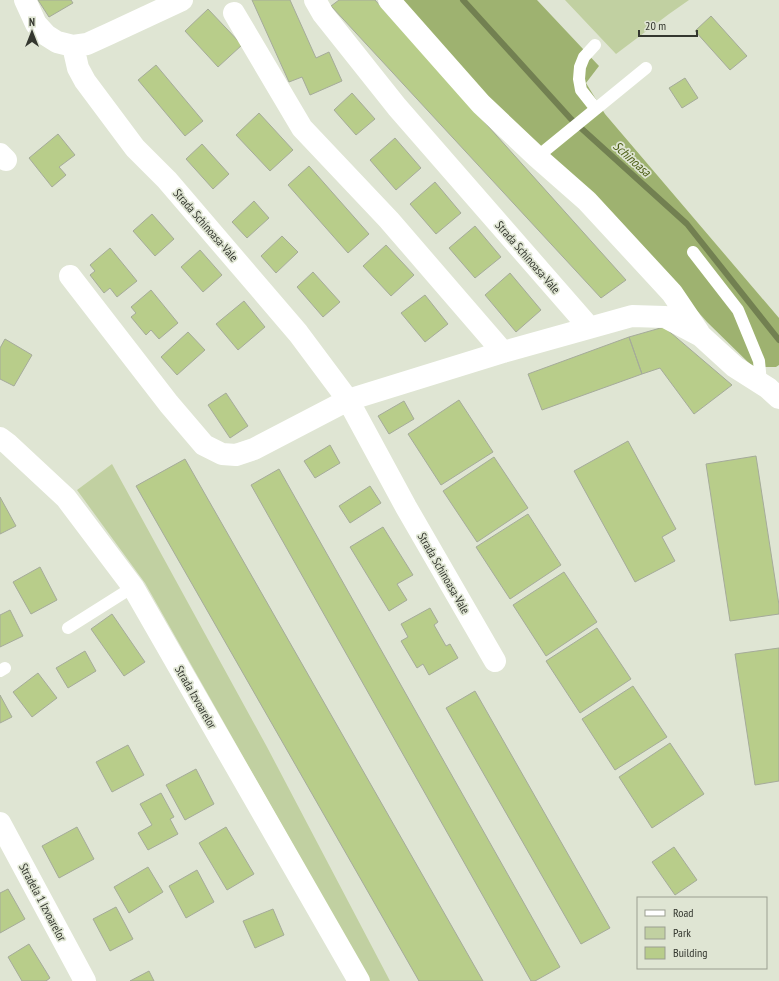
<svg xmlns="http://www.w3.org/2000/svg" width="779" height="981" font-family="'PT Sans Narrow',sans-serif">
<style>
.green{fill:#c1d0a1}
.forest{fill:#9eb270}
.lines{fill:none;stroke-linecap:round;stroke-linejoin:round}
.stream{stroke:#728051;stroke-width:6}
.building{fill:#b8cd8a;stroke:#a5ab9a}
.service{stroke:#fff;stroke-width:12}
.minor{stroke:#fff;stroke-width:22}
.labels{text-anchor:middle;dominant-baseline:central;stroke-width:3.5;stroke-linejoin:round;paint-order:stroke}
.street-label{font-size:12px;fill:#34372f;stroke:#dfe5d3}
.water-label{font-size:13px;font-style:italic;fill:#4d5f17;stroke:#dfe5d3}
</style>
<rect width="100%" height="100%" fill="#dfe5d3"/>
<path class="green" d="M565 0H689L669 14 616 54Z
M112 464 267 747 390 981H370L145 583 77 490Z"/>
<path class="forest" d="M402 0H537L599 66 586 83 605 114 779 318V365L776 367H753L707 322 637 243 494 104Z"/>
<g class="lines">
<path class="stream" d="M463 0 571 119 687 224 779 340"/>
</g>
<path class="building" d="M38 0H71L73 3 49 17Z
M252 0H290L316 58 329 52 342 81 310 95 302 77 289 82Z
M339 0H375L626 280 601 298 331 6Z
M208 9 242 45 218 67 185 31Z
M711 16 747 56 730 70 695 31Z
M156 65 203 121 185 136 138 80Z
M685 78 698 98 682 108 669 88Z
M352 93 375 119 356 135 334 110Z
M259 113 293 150 270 171 236 135Z
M58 134 75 155 59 167 66 175 52 187 29 158Z
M395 138 421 168 396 190 370 160Z
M202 144 229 174 213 189 186 159Z
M309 166 369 234 348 253 288 185Z
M435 182 461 213 436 234 410 204Z
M254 201 269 218 247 238 232 222Z
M152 214 174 239 155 256 133 231Z
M475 226 501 257 475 278 449 248Z
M282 236 298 252 276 273 261 256Z
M386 245 414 275 391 296 363 266Z
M110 248 137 281 117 297 110 288 104 293 90 275 95 271 90 265Z
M200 250 222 275 203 292 181 267Z
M313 272 340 302 323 317 297 287Z
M510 273 541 310 516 332 485 295Z
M151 290 178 323 159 339 151 330 146 335 131 317 136 313 131 307Z
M425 295 448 324 425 342 401 313Z
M244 301 265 327 238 350 216 324Z
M664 327 732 385 694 414 660 368 642 374 629 337Z
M188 332 205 350 177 375 161 357Z
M629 337 642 374 542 410 528 374Z
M5 339 32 355 14 386 0 379V348Z
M226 393 248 426 230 438 208 405Z
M459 400 493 452 441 485 408 434Z
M404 401 414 419 389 434 378 416Z
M628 441 676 529 662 537 675 561 635 582 574 471Z
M330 445 340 463 315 478 304 461Z
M756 456 779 605V614L730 621 706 464Z
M494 457 528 508 477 542 443 491Z
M185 459 483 981H419L136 486Z
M279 469 560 967 535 981H531L251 485Z
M370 486 381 503 350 523 339 506Z
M0 497 16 526 0 534Z
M528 514 561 565 510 599 476 547Z
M383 527 413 575 397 584 407 600 389 611 350 547Z
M40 567 57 600 31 614 13 582Z
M564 572 597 622 546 656 513 605Z
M430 608 438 622 434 625 446 646 450 644 458 658 429 675 423 664 417 668 401 641 408 637 401 624Z
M10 610 23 636 0 647V615Z
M112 614 145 662 124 676 91 629Z
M597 628 631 679 580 713 546 661Z
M779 648V781L755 785 735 654Z
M85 651 96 671 68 688 56 668Z
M38 673 57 698 32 717 13 692Z
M633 686 667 737 615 770 582 719Z
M475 691 610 928 581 944 446 708Z
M0 695 12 717 0 723Z
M670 743 704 794 652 828 619 777Z
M128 745 144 775 112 792 96 762Z
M196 769 214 804 185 820 166 785Z
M161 793 174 817 170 819 178 834 148 850 138 833 152 825 140 804Z
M77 827 94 859 59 878 42 846Z
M226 827 254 874 227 890 199 843Z
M674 847 697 880 675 895 652 862Z
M148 867 163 892 129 913 114 887Z
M197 870 214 902 186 918 169 886Z
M8 889 25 919 0 933V893Z
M116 907 133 939 110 951 93 919Z
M273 909 284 935 255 948 243 921Z
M29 944 50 978 46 981H22L8 957Z
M149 971 154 981H130Z"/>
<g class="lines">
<path class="service" d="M595 45 584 57 580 67 579 79 581 90 596 109
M537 157 646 68
M693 252 738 310 759 361 761 383
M68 628 133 587
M0 671 5 668"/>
<path class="minor" d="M25 0 36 24 46 35 57 42 73 46 87 44 109 34 182 0
M315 0 323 14 397 107 589 327
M389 0 481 104 537 157 587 201 672 293 699 333
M234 13 302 128 389 220 503 352
M73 46 78 68 85 81 135 148 167 180 298 333 348 400 406 507 495 661
M0 154 6 160
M70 276 169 404 204 445 222 454 236 455 254 449 348 400 503 352 632 316 665 317 701 336 735 367 768 388 779 398
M0 438 8 444 66 498 133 587 359 981
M0 823 85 981"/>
</g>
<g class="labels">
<g class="street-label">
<text transform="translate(206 225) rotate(49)">Strada Schinoasa-Vale</text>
<text transform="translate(528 257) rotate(49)">Strada Schinoasa-Vale</text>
<text transform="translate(444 573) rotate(60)">Strada Schinoasa-Vale</text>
<text transform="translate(196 697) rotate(60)">Strada Izvoarelor</text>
<text transform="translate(43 902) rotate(62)">Stradela 1 Izvoarelor</text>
</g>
<g class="water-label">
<text transform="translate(632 159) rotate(42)">Schinoasa</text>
</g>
</g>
<rect x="637" y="897" width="130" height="72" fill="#dfe5d3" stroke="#9b9f91"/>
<rect x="645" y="910" width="20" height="6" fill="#ffffff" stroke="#9b9f91"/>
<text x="673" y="917" font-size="12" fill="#34372f">Road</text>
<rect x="645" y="927" width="20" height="12" fill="#c1d0a1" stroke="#9b9f91"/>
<text x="673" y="937" font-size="12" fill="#34372f">Park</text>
<rect x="645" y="947" width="20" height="12" fill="#b8cd8a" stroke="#9b9f91"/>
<text x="673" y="957" font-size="12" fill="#34372f">Building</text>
<g transform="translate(32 32)" stroke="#dfe5d3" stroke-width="3" paint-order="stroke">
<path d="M0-3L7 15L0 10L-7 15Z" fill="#34372f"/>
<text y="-6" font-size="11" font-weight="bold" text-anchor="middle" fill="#34372f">N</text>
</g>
<path d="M639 30v6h58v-6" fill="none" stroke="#34372f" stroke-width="2"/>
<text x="645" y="30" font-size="12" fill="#34372f" stroke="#dfe5d3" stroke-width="3" paint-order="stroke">20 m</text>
</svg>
